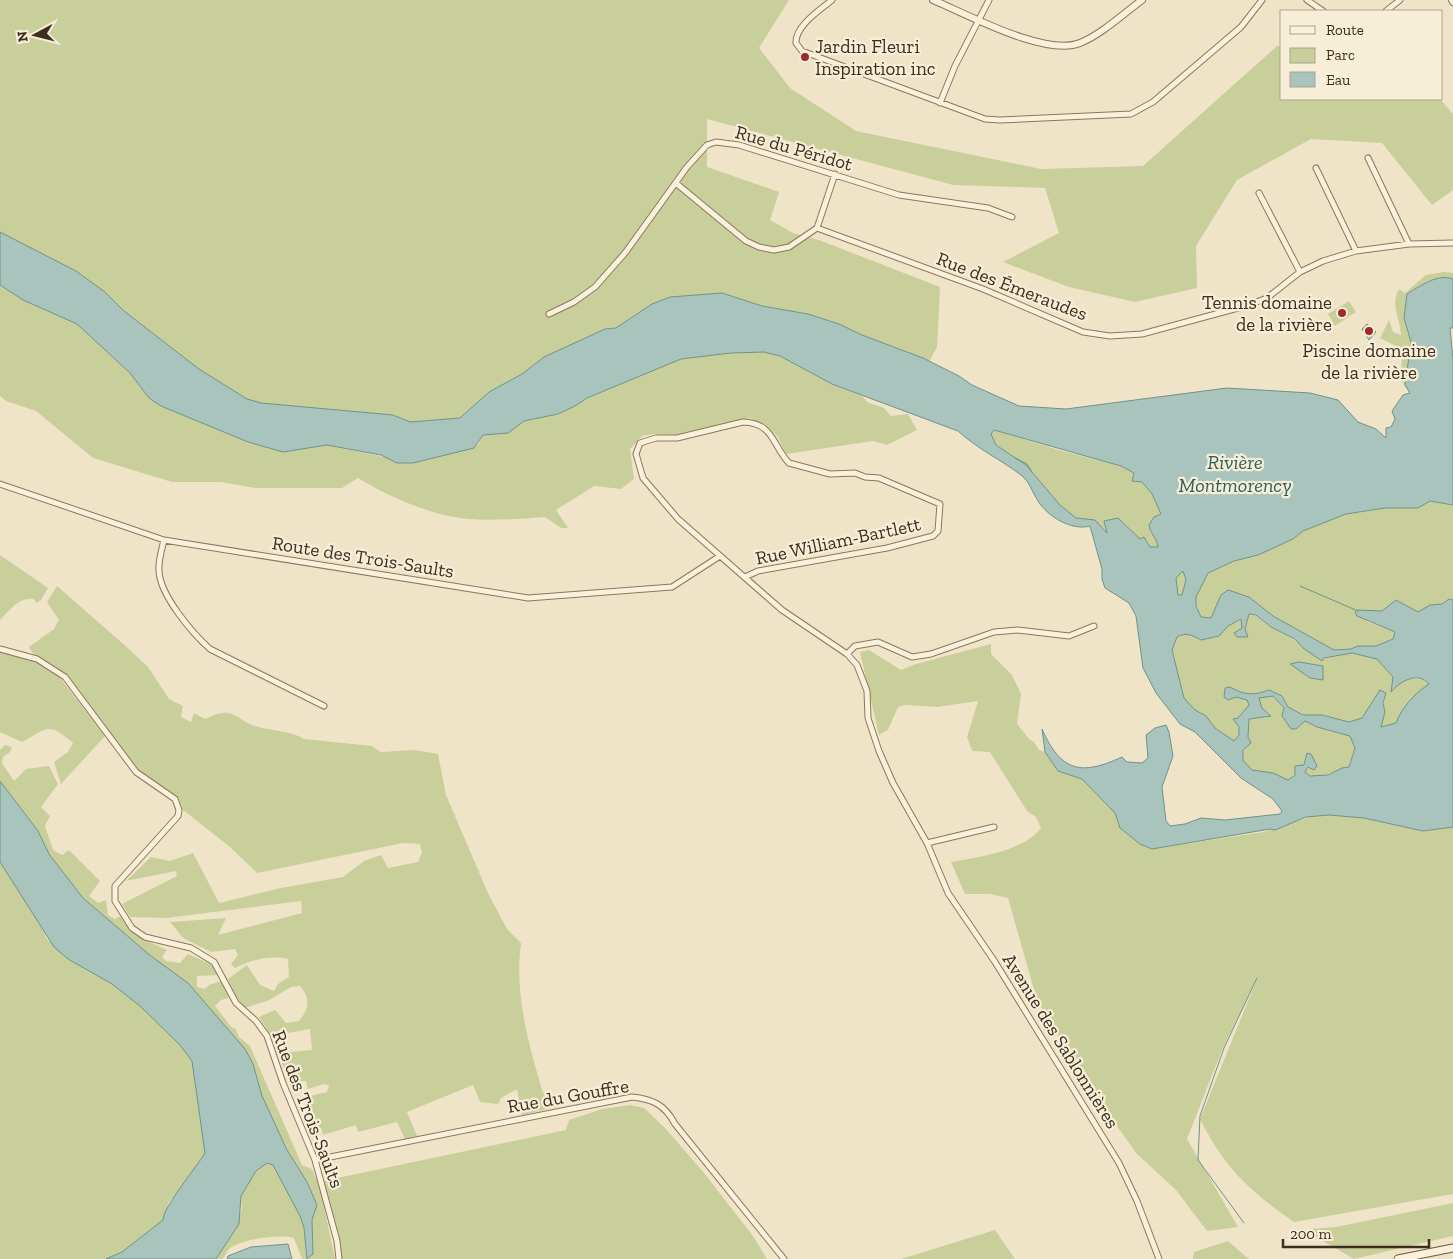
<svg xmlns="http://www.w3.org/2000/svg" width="1453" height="1259" font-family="'Zilla Slab',serif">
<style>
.green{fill:#c9cf9b;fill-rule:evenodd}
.water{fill:#a9c4bc;stroke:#6f938a;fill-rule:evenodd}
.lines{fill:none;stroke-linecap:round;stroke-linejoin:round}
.stream{stroke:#6f938a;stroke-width:1}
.minor-casing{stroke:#8d765c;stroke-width:7}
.tertiary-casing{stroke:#8d765c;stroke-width:8}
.secondary-casing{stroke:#6f573f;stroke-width:9}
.minor{stroke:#faf1dc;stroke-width:5}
.tertiary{stroke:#faf1dc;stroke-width:6}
.secondary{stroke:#faf1dc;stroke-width:7}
.poi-dot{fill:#9e2a2b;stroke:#f7eed8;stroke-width:2}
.labels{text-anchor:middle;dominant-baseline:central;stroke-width:4.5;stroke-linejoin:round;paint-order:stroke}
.poi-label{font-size:19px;fill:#3d2e20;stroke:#f7eed8;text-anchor:start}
.street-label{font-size:19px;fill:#3d2e20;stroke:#f7eed8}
.water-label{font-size:20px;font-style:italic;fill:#2f5d5a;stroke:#f7eed8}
</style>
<rect width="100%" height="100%" fill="#f0e4c8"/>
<path class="green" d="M0 0H789L759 48 790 88 856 131 1041 169 1143 166 1277 46H1282V99H1440L1453 114V190L1432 205 1382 143 1311 139 1237 180 1196 246 1197 288 1135 302 1069 287 1003 262 1059 233 1045 188 953 185 707 119V167L779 192 770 220 793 233 819 240 940 287 937 347 929 362 862 335 839 324 808 314 762 306 722 293 670 297 652 304 616 328 605 329 544 357 522 374 489 392 460 418 410 422 393 415 261 403 247 399 199 369 124 311 105 292 0 232Z
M1444 272 1453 273V279C1438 273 1420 286 1407 294L1406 327 1411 342 1405 385 1410 393 1401 380 1402 349 1380 338 1389 320 1393 332 1401 335C1400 318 1390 305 1399 289L1405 293 1426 275Z
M0 285 23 300 77 324 130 373 149 398 161 406 248 442 283 452 327 445 413 463 478 445 483 435 508 433 524 421 558 414 575 406 587 398 681 359 731 353 764 352 780 356 832 384 862 396 867 402 884 408 891 416 908 414 917 430 887 445 873 441 786 454 778 437 768 426 750 418 675 435 654 434 642 436 630 449 634 479 621 489 594 486 556 510 568 528H561L545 517C520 519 494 521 469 519 432 516 389 497 358 478L342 488H255L221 482H172L93 458 36 411 6 401 0 396Z
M1349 301 1356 312 1335 326 1328 314Z
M994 430 1059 450 1121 466 1134 473 1152 494 1161 514 1150 532 1157 540 1158 547H1150L1144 538 1140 539 1118 518 1108 534 1095 520 1076 518 1060 505 1026 465 996 445 991 434Z
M1430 501 1453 505V600L1449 599 1442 604 1430 605 1418 612 1355 611 1368 622 1395 632 1393 639 1376 646H1358L1351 649 1334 650 1273 616 1249 597 1228 590 1211 618 1201 617 1196 606V597L1208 573 1234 561 1258 555 1293 539 1303 531 1346 514 1385 508H1418Z
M0 555 48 588 41 600 36 603 34 599C19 597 10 610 0 620Z
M1183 571 1186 580 1182 595H1178L1176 578Z
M57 586 129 649 148 667 169 699 183 706 181 717 191 722 194 713 205 719C213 716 219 712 228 713 236 714 244 722 252 725 269 731 291 730 304 739L372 746 381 752 415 750 438 754 446 795 488 893 507 929 521 943C514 994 529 1045 543 1093L551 1096 556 1107 522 1115 517 1089 501 1098 498 1104 480 1102 473 1085 407 1112 417 1136 405 1139 397 1122 358 1132 356 1125 323 1135 321 1128 315 1127 305 1097 327 1092 329 1085 324 1084 308 1089 306 1081H297L294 1075 285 1071 278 1053 312 1050 310 1029 271 1036 259 1017 275 1010 286 1023 299 1021C309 1010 311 998 300 986L291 987 269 1000 245 1008 234 995 228 979 247 965 260 985 274 991 278 984 289 977 288 959C269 955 252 960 235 968L231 964 238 955 235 949 211 952 183 938 170 922 226 918 218 935 302 913 301 901 166 918 130 917 122 904 177 876 176 871 126 881 151 857 170 861 193 853 219 903 281 888 343 877 364 861 381 855 388 868 418 862 422 852 420 844 403 843 257 873 230 847 183 810 179 798 139 771 70 679 42 658 34 655 29 647 54 629 59 620 47 602Z
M1249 614C1260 615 1263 623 1272 628 1290 636 1306 647 1322 660L1324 658 1352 653 1377 659 1393 677 1391 690C1401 680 1418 673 1429 684 1415 693 1402 707 1396 723L1381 727C1385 715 1382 705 1386 694L1380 691 1362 718 1349 722 1322 715H1303L1288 707 1282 696 1269 690 1256 695 1241 693 1236 697 1248 700 1249 705 1238 718 1239 735 1234 741 1215 728 1206 716 1195 710 1184 698 1172 650 1177 637C1186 632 1193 635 1201 640L1219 636 1228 626 1242 619V628L1247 633 1245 629ZM1299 662 1322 666 1323 680 1310 678 1291 665Z
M991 644V654L1012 675 1021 694 1017 724 1030 740 1034 742 1039 750 1045 752 1058 771 1082 779 1115 813 1120 828 1152 849 1263 832 1313 816 1329 815 1364 818 1423 831 1453 827V1194L1294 1222C1250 1191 1225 1169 1200 1119L1259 974 1222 1050 1187 1139 1238 1227 1207 1231 1176 1190 1137 1154 1091 1090 1037 1000 1008 898 990 894H965L951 862C979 857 1024 851 1041 828L1036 817 1027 811 990 752 972 751 967 737 978 701 937 707 906 705 898 707 888 730 879 735 860 652 869 650 901 670 916 664Z
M0 653 39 661 54 670 105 736 61 784 54 762 68 752 73 743C48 722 49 727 22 742L0 732Z
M1273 696 1298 726 1305 721 1317 727 1351 736 1355 748 1349 767C1334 768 1320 784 1305 772L1309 767 1307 759 1304 765 1288 780 1273 773 1252 770 1243 760C1243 746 1248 733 1249 719L1271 716 1262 708 1259 698Z
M5 745 12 747 10 752 3 757 2 763 14 781 26 769 49 766 58 784 41 807 50 816 45 826 53 850 62 855 69 850 100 881 89 896 98 903 106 900 108 915 115 919 120 916C136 940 143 938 167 950L162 957 166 961 180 963 188 954 211 964 218 975 197 976V987L205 989 209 985 221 981 229 998 221 1000 215 1006 232 1028H235L239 1037 250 1046 302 1165 312 1169 320 1188 335 1259H302L294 1238C280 1234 241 1239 229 1249 227 1251 225 1256 223 1259H216L242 1210 241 1196 256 1171 267 1163 273 1165 300 1215 304 1228 307 1258 313 1245 312 1220 316 1205 307 1182 287 1150 262 1096 253 1064 188 983 151 956 83 898 49 854 38 831 0 781V750Z
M0 862 37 918 47 939 68 959 112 984 140 1006 180 1045 192 1061 205 1153 189 1178 169 1202 164 1220 122 1252 106 1259H0Z
M630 1105 644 1108 666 1129 704 1173 753 1236 767 1259H342L340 1243 323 1181 566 1130 569 1120 602 1109Z
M1453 1203V1236L1354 1259 1314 1236 1310 1229 1336 1227Z
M995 1230 1015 1259H901Z
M1228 1241 1249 1259H1193L1194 1252Z"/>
<path class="water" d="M0 232 76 271 105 292 124 311 199 369 247 399 261 403 393 415 410 422 460 418 489 392 522 374 544 357 605 329 616 328 652 304 670 297 722 293 762 306 808 314 839 324 862 335 923 358 959 376 972 385 1019 406 1066 409 1227 388 1310 393 1338 400 1358 422 1376 429 1386 438V428L1391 427 1395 419 1392 411 1403 395 1410 393 1405 385 1411 342 1404 318 1407 294C1420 286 1438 273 1453 279V328H1450L1453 360V505L1430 501 1418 508H1385L1346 514 1303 531 1293 539 1258 555 1234 561 1208 573 1196 597V606L1201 617 1211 618 1221 595 1228 590 1249 597 1273 616 1334 650 1351 649 1358 646H1376L1393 639 1395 632 1357 616 1355 612 1357 610 1382 611 1396 600 1418 612 1430 605 1442 604 1449 599 1453 600V827L1423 831 1364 818 1329 815 1306 817 1275 830 1270 829 1152 849 1140 844 1120 828 1115 813 1082 779 1058 771 1045 752 1042 729C1061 772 1081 776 1122 757L1127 762 1142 763 1148 758 1146 735 1155 728 1166 725 1169 732 1173 756 1162 787 1166 821 1170 826 1185 824 1201 818 1225 820 1280 814 1282 811 1273 799 1241 778 1195 732 1180 724 1156 693 1143 668 1136 616 1129 603 1105 588 1102 579V569L1090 526C1072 531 1048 517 1038 501 1032 492 1030 482 1021 475 1000 459 979 450 958 431L832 384 780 356 764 352 731 353 681 359 587 398 575 406 558 414 524 421 508 433 483 435 474 448 413 463H397L381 455 327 445 283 452 248 442 161 406 149 398 130 373 77 324 23 300 0 285ZM994 430 1121 466 1134 473 1132 481 1142 482 1152 494 1161 514 1154 517 1149 525C1150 534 1157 538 1158 547H1150L1144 537 1140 539 1118 518 1104 521 1107 533 1095 520 1076 518 1060 505 1026 465 996 445 991 434ZM1183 571 1186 580 1182 595H1178L1176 578ZM1249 614 1256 615 1271 627 1295 639 1303 648 1322 661 1324 658 1352 653 1377 659 1393 677 1391 692C1400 681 1418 671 1429 684 1415 693 1402 707 1396 723L1381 727 1385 712 1383 703 1386 693 1380 690 1362 718 1349 722 1322 715H1303L1288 707 1282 696 1269 690C1253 696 1244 695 1230 687L1225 688 1224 697 1228 700 1236 697 1247 700 1249 705 1238 718 1233 719 1239 727V735L1234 741 1215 728 1206 716 1195 710 1184 698 1172 650 1177 637C1186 632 1192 635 1201 640L1219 636 1228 626 1241 619 1242 628 1234 633 1237 637H1248L1245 629ZM1273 696 1284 708 1282 716 1291 729H1296L1305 721 1317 727 1350 736 1355 748 1349 767 1342 768 1328 775 1310 776 1305 772 1308 767 1314 770 1317 766 1311 754 1307 753 1304 765 1295 766V775L1288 780 1273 773 1252 770 1243 760V750L1251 743 1248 737 1249 719 1271 716 1262 708 1259 698Z
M1367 324 1376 332 1369 340 1362 329Z
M1299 662 1323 666V680L1310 678 1290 664Z
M0 781 38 831 49 854 83 898 151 956 188 983 245 1049 253 1064 262 1096 287 1150 307 1182 317 1205 312 1220 313 1254 307 1259 304 1228 300 1216 273 1165 267 1163 256 1171 241 1196 239 1224 216 1259H106L122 1252 163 1220C163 1207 196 1168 205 1153L192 1061 180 1045 140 1006 112 984 68 959 54 947 0 862Z
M288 1244 292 1259H227L228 1256 251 1247Z"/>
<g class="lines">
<path class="stream" d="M1015 458 1027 464 1032 472
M1300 586 1358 611
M1244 1223 1198 1160 1200 1116 1224 1048 1257 978"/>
<g class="minor-casing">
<path id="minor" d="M832 0C820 10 795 26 796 43L802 51 985 119 1000 120 1131 114 1153 102 1241 27 1262 0
M1307 0 1323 11
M1386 11 1400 0
M940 103 955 66 989 0
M1368 158 1409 244
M1316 168 1356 251
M677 184 746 241 759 247 774 250 789 247 817 228 835 174
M1259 193 1300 272
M817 228 983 289 1083 332 1110 336 1142 334 1249 305 1267 298 1300 272 1323 261 1356 251 1409 244 1453 243
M549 314 574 302 595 287 625 253 687 167 707 145 716 142 739 145 899 195 988 208 1012 217
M0 484 164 540 528 598 672 587 720 556
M164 540C162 549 158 561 159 571 160 595 192 633 210 649L324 706
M745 577 758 571 887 548 933 536 938 531 940 504 879 478 865 477 855 473 830 474 789 463C772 445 774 423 743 422L677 438H656L640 443 636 454 643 478 678 519 782 610 847 654 857 665 867 691 868 718 879 751 893 783 927 843 948 893 995 962 1119 1163 1137 1201 1159 1259
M0 649 37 659 65 677 136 772 175 799 179 810 178 816 115 886V901L132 928 145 937 191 948 214 962 236 1003 256 1021 267 1036 283 1083 315 1160 337 1241 339 1259
M847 654 855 646 878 642 912 657 931 654 994 632 1018 630 1069 636 1094 626
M927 843 994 827
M315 1160 632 1097C653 1099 665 1105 675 1124L784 1259"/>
</g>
<g class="tertiary-casing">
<path id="tertiary" d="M933 0C967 14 1045 57 1080 43 1102 34 1123 14 1142 0
M1452 0 1453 2"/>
</g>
<g class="secondary-casing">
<path id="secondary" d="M1398 1259 1453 1248"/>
</g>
<use href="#minor" class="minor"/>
<use href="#tertiary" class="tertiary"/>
<use href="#secondary" class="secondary"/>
</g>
<g class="poi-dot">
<circle cx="805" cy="57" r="5"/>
<circle cx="1342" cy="313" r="5"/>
<circle cx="1369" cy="331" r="5"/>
</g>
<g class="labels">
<g class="poi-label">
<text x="815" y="46">Jardin Fleuri<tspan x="815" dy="22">Inspiration inc</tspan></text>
<text x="1332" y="302" text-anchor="end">Tennis domaine<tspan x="1332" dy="22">de la rivière</tspan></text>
<text x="1369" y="350" text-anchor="middle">Piscine domaine<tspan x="1369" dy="22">de la rivière</tspan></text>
</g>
<g class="street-label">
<text transform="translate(794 148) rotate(16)">Rue du Péridot</text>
<text transform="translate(1012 286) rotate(21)">Rue des Émeraudes</text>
<text transform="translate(838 541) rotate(-12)">Rue William-Bartlett</text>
<text transform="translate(363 557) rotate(9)">Route des Trois-Saults</text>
<text transform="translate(1061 1041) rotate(58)">Avenue des Sablonnières</text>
<text transform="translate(568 1096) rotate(-10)">Rue du Gouffre</text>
<text transform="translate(308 1109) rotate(69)">Rue des Trois-Saults</text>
</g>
<g class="water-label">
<text x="1235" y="462">Rivière<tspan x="1235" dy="23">Montmorency</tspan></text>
</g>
</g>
<rect x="1280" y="10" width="162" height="90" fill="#f7eed8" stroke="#ada18e"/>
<rect x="1290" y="26" width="25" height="8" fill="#faf1dc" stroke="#ada18e"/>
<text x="1326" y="35" font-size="15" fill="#3d2e20">Route</text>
<rect x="1290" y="48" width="25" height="15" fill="#c9cf9b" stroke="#ada18e"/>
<text x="1326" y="60" font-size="15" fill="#3d2e20">Parc</text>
<rect x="1290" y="72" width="25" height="15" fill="#a9c4bc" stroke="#ada18e"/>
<text x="1326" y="85" font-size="15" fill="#3d2e20">Eau</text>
<g transform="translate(35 35) rotate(263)" stroke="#f7eed8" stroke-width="4" paint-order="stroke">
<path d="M0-4L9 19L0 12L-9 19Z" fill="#3d2e20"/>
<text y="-8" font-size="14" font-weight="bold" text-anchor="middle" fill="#3d2e20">N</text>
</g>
<path d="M1283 1239v8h146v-8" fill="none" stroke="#3d2e20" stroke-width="2.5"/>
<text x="1290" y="1239" font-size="15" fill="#3d2e20" stroke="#f7eed8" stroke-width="4" paint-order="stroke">200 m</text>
</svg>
